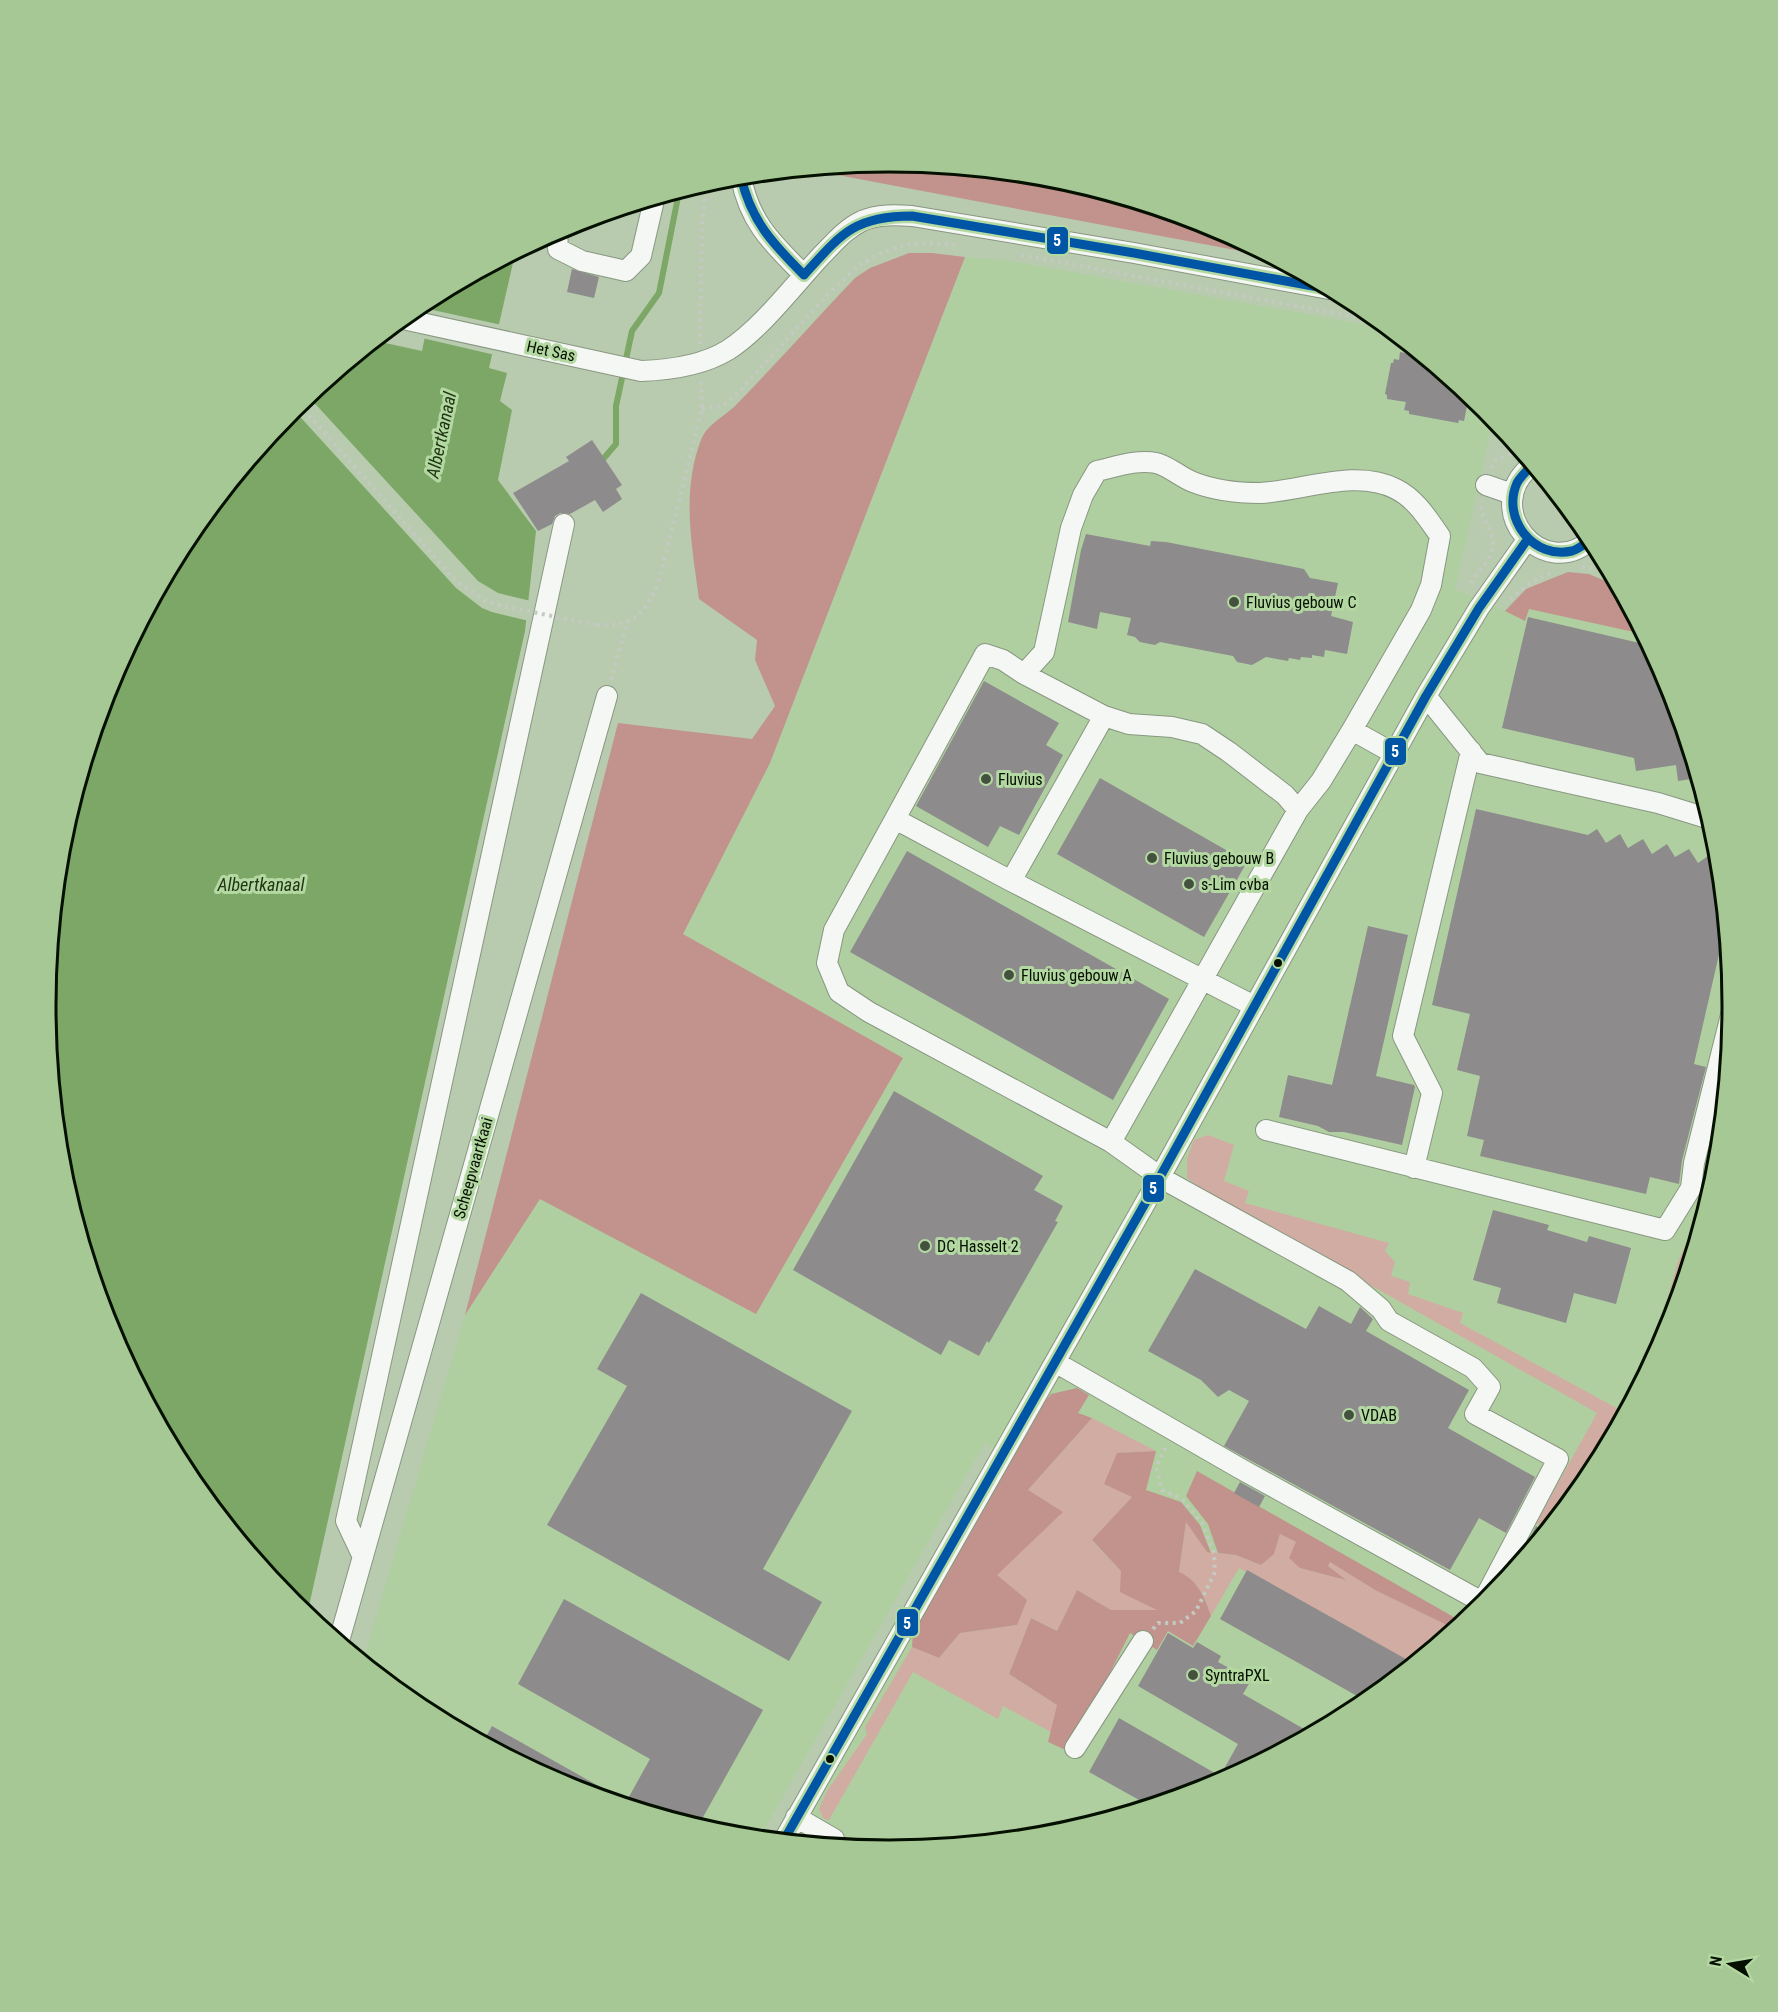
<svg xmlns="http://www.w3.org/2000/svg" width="1778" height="2012" font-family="'Roboto Condensed',sans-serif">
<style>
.built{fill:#b0cfa1}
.green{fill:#d1aca2}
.forest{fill:#c1938c}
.water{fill:#7ca766}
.pier{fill:#b8cbaf}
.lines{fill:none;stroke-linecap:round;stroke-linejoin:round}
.stream{stroke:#7ca766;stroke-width:6}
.building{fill:#8d8b8c}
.minor-casing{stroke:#889781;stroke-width:22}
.path{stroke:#c4cac1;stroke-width:4;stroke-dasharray:3 4.5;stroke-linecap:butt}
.minor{stroke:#f4f7f3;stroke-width:20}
.path-bridge{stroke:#c4cac1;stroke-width:4;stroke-dasharray:3 4.5;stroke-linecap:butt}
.bus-1-casing{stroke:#b4d8a2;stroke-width:14}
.bus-1{stroke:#0056a4;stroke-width:9}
.poi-dot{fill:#44513e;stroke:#b4d8a2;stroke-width:2}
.bus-dot{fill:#051001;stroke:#b4d8a2;stroke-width:2}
.labels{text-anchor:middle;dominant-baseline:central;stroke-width:6;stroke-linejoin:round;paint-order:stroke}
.street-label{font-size:16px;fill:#051001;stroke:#b4d8a2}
.poi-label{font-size:16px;fill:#051001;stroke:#b4d8a2;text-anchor:start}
.water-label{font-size:18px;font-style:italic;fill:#1e3412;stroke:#b4d8a2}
.rim{fill:none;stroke:#051001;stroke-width:3}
.line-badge{stroke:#b4d8a2;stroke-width:2}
.badge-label{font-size:16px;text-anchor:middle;font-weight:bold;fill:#fff}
</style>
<rect width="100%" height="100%" fill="#b8cbaf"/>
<path class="built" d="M965 257 1005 260 1389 329 1486 409 1493 418 1455 589 1505 611 1569 575 1600 578 1616 584 1669 683 1717 842 1733 1006 1722 1119 1660 1346 1591 1475 1486 1603 1358 1708 1212 1786 1053 1834 889 1850 791 1840 1005 1460 985 1442 760 1837 724 1834 566 1786 420 1708 363 1661 465 1315 540 1199 770 763Z"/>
<path class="green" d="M1722 1119 1717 1171 1669 1329 1647 1369 1678 1262 1695 1223Z
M1208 1135 1234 1145 1224 1181 1249 1191 1245 1203 1389 1243 1385 1251 1395 1262 1391 1276 1410 1282 1408 1294 1463 1313 1460 1323 1624 1412 1591 1475 1546 1529 1536 1523 1597 1413 1209 1194 1187 1178V1159L1194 1140Z
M1092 1418 1156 1451 1117 1453 1132 1497 1092 1541 1159 1610H1111L1077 1590 1057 1631 1031 1618 1009 1674 1057 1705 1051 1732 1003 1706 998 1719 913 1672 829 1820 824 1819 819 1809 827 1791 867 1734 865 1727 912 1647 939 1658 960 1633 1017 1625 997 1576 1028 1490Z
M1186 1521 1207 1552 1236 1555 1261 1565 1274 1554 1280 1534 1296 1542 1300 1568 1344 1579 1328 1566 1329 1561 1375 1590 1452 1627 1448 1634 1412 1663 1239 1568 1211 1616C1205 1598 1198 1580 1179 1573Z"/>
<path class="forest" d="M889 162 1054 178 1212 226 1267 256 811 170Z
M909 253H932L965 257 770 763 683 934 903 1058 756 1314 540 1199 465 1315 618 723 752 739 775 706 755 660 757 640 699 599C692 546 681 492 701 440 707 424 724 417 736 405 776 364 815 320 855 278L870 268Z
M1568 572 1589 574 1617 586 1643 634 1529 609 1525 621 1505 611 1526 589Z
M1077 1388 1089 1395 1078 1413 1092 1418 1028 1490 1063 1512 997 1575 1027 1600 1017 1625 960 1633 939 1658 912 1647 913 1632 1031 1418 1051 1394Z
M1156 1451 1146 1490 1181 1502 1200 1525 1211 1553 1207 1552 1186 1522 1179 1572C1198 1580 1205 1598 1211 1616L1193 1646 1168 1631 1157 1650 1130 1633 1070 1752 1048 1742 1057 1705 1009 1674 1031 1618 1057 1631 1077 1590 1111 1610H1157L1120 1592 1121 1571 1092 1540 1132 1497 1104 1484 1117 1453Z
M1197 1471 1459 1620 1464 1621 1448 1634 1451 1627 1375 1590 1330 1562 1328 1566 1346 1580 1300 1568 1289 1558 1296 1542 1280 1534 1274 1554 1261 1565 1236 1555 1218 1553 1208 1524 1186 1496Z"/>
<path class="water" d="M515 254 489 368 507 373 500 401 512 410 498 480 536 531 525 631 307 1615 292 1603 187 1475 109 1329 61 1170 45 1006 61 841 109 683 187 537 292 409 376 341 422 351 433 297Z"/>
<path class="pier" d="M428 309 502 325 495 355 422 338Z
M308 396 478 581 498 593 531 601 529 621 492 612 482 608 456 588 293 409Z"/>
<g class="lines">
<path class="stream" d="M604 458 616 444V406L632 331 659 293 679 192"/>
</g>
<path class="building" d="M572 269 599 277 594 298 567 292Z
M1400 352 1420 356 1419 362 1432 365 1469 396 1464 421 1459 420 1458 423 1409 414V411L1404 410 1406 402 1387 399V395L1385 394 1391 363H1393L1394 359 1399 360Z
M592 440 622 485 616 489 622 499 603 512 595 500 570 514 560 513 555 516 552 524 538 531 513 493 569 461 566 457Z
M1086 534 1150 546 1151 541 1166 542 1304 569 1310 578 1338 583 1331 616 1353 622 1347 654 1325 650 1324 657 1312 655V658L1301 657 1300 660 1289 658 1288 661 1266 657 1252 665 1237 662 1233 656 1160 642 1155 645 1140 642 1135 637 1127 635 1131 618 1100 612 1097 629 1068 622 1081 550Z
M1528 617 1648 645 1669 683 1698 778 1678 781 1676 765 1636 771 1634 758 1502 728Z
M984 681 1059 723 1046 745 1063 755 1019 835 1000 826 988 847 916 806Z
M1100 778 1247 862 1204 937 1057 854Z
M1476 809 1588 835 1597 829 1606 843 1620 834 1628 848 1643 839 1652 854 1667 844 1675 857 1689 849 1698 863 1711 854 1719 864 1725 928 1694 1064 1706 1067 1682 1160 1679 1184 1650 1177 1646 1194 1480 1156 1484 1140 1467 1136 1480 1076 1457 1070 1470 1014 1432 1005Z
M907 851 1169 999 1113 1100 850 952Z
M1368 926 1408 935 1376 1076 1414 1085 1415 1087 1402 1145 1344 1132H1329L1318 1126 1279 1117 1288 1075 1332 1085Z
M894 1091 1043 1176 1034 1190 1063 1206 1055 1221 1058 1222 989 1343 987 1341 979 1356 949 1340 941 1355 793 1270Z
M1493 1210 1549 1225 1547 1230 1587 1242 1589 1236 1631 1248 1616 1304 1574 1293 1566 1323 1497 1303 1501 1288 1473 1280Z
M1195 1269 1306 1329 1319 1306 1351 1324 1360 1307 1373 1319 1366 1331 1469 1390 1448 1428 1535 1477 1506 1533 1479 1518 1450 1570 1224 1446 1249 1401 1229 1390 1218 1397 1201 1380 1148 1351Z
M641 1293 852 1411 763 1569 822 1602 789 1661 547 1525 627 1386 597 1369Z
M1240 1482 1265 1496 1259 1507 1234 1493Z
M1536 1526 1545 1531 1531 1547 1527 1544Z
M1247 1570 1413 1663 1366 1701 1220 1619Z
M564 1599 763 1710 698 1826 625 1804 650 1759 518 1684Z
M1168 1633 1193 1648 1197 1642 1221 1656 1218 1662 1251 1680 1243 1694 1311 1733 1212 1786 1148 1805 1089 1772 1119 1718 1220 1776 1238 1744 1138 1686Z
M492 1726 611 1793 608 1799 566 1786 483 1742Z"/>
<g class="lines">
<g class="minor-casing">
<path id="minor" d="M741 177C749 222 773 244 804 275
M557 231 558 249 582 261 626 271 641 256 654 200
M403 319 641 371C670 370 702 366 728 350 760 330 795 284 821 256 834 243 845 229 862 221 878 214 896 215 912 216L1134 253 1329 289
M1532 465C1479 508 1543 584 1592 539
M1486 485 1512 494
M1426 696 1480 763 1658 803 1710 819
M1352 730 1321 781 1298 810 1285 795 1229 752 1202 734 1172 727 1129 724 1104 716 1024 674 1044 652 1071 528 1083 495 1097 471C1115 467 1137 459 1156 463 1169 466 1180 477 1193 482 1213 490 1239 493 1260 493 1303 491 1356 468 1396 489 1416 499 1428 519 1440 536L1431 585 1421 610 1352 730 1393 753
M895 819 985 654 1003 660 1024 674
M1011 881 1104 716
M1254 1006 1011 881 895 819 834 930 827 963 839 992 869 1012 1111 1142 1163 1179 1348 1281 1381 1309 1389 1321 1473 1368 1490 1387 1475 1414 1558 1459 1479 1609
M1266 1130 1665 1230 1691 1188 1694 1163 1733 1007
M1111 1142 1298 810
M1414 1168 1432 1093 1403 1036 1471 751
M1055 1362 1241 1469 1482 1602
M363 1557 346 1521 564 524
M339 1641 607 696
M1075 1748 1143 1641
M796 1817 834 1839
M784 1840 1160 1177 1426 696 1479 608 1527 540"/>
</g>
<path class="path" d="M1021 255 1378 321
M700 344 702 219 708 183
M702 409 722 406 736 395 829 293 858 266 881 253 907 244 930 243 957 245
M1492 468 1495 460 1514 453 1518 450
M1582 567 1609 570
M1471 583C1477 573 1488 562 1492 551 1498 533 1477 516 1482 501
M1510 599 1530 583 1554 571
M597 625C633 627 645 614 659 581L702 409 701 382
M611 680 627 623
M1153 1629 1158 1623H1180L1196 1611 1215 1572 1214 1553 1202 1523 1182 1499 1162 1490 1156 1466 1166 1447"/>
<use href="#minor" class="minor"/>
<path class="path-bridge" d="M299 404 456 581 484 600 502 606 597 625"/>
<g class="bus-1-casing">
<path id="bus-1" d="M741 177C751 221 773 244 804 275
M804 275C841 234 854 216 912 216L1134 253 1329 289
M1532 465C1527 471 1520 477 1517 483 1501 519 1534 560 1572 551 1579 549 1586 543 1592 539
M784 1840 1160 1177 1426 696 1479 608 1527 540"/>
</g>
<use href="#bus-1" class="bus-1"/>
</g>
<g class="poi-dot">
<circle cx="1234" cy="602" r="6"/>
<circle cx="986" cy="779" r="6"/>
<circle cx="1152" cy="858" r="6"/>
<circle cx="1189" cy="884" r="6"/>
<circle cx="1009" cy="975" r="6"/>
<circle cx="925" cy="1246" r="6"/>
<circle cx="1349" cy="1415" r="6"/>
<circle cx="1193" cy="1675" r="6"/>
</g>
<g class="bus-dot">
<circle cx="1278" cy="963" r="5"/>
<circle cx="830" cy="1759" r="5"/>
</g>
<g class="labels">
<g class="street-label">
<text transform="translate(551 351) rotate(12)">Het Sas</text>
<text transform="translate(473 1168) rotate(-74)">Scheepvaartkaai</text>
</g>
<g class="poi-label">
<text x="1246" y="602">Fluvius gebouw C</text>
<text x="998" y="779">Fluvius</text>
<text x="1164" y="858">Fluvius gebouw B</text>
<text x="1201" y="884">s-Lim cvba</text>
<text x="1021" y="975">Fluvius gebouw A</text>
<text x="937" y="1246">DC Hasselt 2</text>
<text x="1361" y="1415">VDAB</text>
<text x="1205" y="1675">SyntraPXL</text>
</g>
<g class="water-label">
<text transform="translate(441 435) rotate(-78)">Albertkanaal</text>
<text x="261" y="884">Albertkanaal</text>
</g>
</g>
<path d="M0 0H1778V2012H0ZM889 172H889A833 833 0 0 1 1722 1005V1007A833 833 0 0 1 889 1840H889A833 833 0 0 1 56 1007V1005A833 833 0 0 1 889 172Z" fill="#a6c895" fill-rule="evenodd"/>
<path class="rim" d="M889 172H889A833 833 0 0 1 1722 1005V1007A833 833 0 0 1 889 1840H889A833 833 0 0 1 56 1007V1005A833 833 0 0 1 889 172Z"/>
<g class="line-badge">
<rect x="1046" y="226" width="23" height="29" rx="6" fill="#0056a4"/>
<rect x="1384" y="737" width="23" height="29" rx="6" fill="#0056a4"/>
<rect x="1142" y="1174" width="23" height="29" rx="6" fill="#0056a4"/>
<rect x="896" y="1608" width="23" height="29" rx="6" fill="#0056a4"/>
</g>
<g class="badge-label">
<text x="1057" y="246">5</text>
<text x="1395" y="757">5</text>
<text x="1153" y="1194">5</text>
<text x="907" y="1629">5</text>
</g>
<g transform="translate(1730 1964) rotate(281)" stroke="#b4d8a2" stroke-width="4.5" paint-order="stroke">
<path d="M0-4.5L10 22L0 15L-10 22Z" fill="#051001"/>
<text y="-9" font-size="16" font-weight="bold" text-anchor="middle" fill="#051001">N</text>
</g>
</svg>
